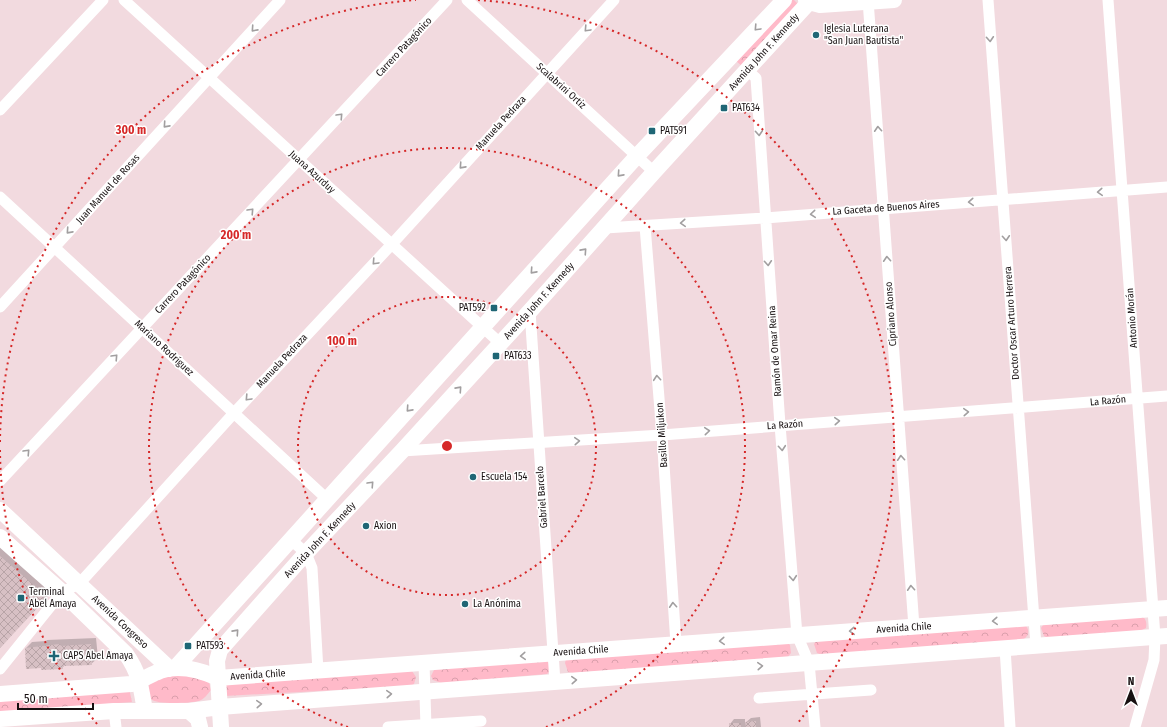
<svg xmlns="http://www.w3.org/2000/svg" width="1167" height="727" font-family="'Fira Sans Condensed',sans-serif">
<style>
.park{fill:url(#park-crowns)}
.shadow{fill:#0003}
.building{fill:url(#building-cross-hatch)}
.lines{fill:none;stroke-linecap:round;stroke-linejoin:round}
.street{stroke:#fff;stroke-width:11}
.secondary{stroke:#fff;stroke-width:16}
.oneway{stroke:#a29fa0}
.ring{fill:none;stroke:#d62828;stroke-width:2;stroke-dasharray:2 4}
.poi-dot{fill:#1f6675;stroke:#fff;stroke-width:1.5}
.labels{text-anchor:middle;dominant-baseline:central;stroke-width:3;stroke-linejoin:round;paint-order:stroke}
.poi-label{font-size:10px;fill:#171011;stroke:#fff;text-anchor:start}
.street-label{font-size:10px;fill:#171011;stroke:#fff}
.centre{fill:#d62828;stroke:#fff;stroke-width:2}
.ring-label{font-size:12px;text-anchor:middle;font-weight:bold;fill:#d62828;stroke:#fff;stroke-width:3;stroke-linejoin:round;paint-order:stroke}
</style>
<defs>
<pattern id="park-crowns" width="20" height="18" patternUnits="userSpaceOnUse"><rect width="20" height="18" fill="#ffbac9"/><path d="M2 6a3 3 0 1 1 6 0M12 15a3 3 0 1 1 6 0" fill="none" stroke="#da9fac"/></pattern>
<pattern id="building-cross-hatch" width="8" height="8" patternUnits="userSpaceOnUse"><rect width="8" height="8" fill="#d7c0c4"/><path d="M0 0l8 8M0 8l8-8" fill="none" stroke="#b8a4a7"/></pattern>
</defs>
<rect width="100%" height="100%" fill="#f2dadf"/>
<path class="park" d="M792 0H794L800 6 743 67 736 61Z
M1141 615C1146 619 1147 622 1146 628L1138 632 1048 638 1044 636 1041 628 1043 625Z
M1025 624C1031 632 1028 637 1021 641L823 655 817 653 814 644 817 640Z
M786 641 790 645 791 653 788 657 573 673 568 672 565 663 566 659Z
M547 660 549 663V672L547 674 441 683 433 680 431 676 435 668Z
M412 671 416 677 414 684 411 686 225 696 223 681Z
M178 673 209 682 211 690C207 695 204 699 199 701 191 703 156 705 151 699 149 697 148 693 147 690 152 676 164 676 178 673Z
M129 688 132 702 0 712V699Z"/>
<path class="shadow" d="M0 544 49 586 48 596 0 647Z
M96 638 98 658 91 664 65 665 62 668 26 648 32 642 46 641 47 640Z
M760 717 761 727H730V724L734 719H745V723L751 718Z"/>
<path class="building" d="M0 556 43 593 42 603 0 648Z
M60 644 61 646 91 644 92 665 63 666V669L41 670V668L26 669 25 648Z
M756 721V727H746L745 722Z
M729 723H741V727H729Z"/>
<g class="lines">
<path class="street" d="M124 0 500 343
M467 0 654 172
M868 0 914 627
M988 0 1036 646
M1108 0 1155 637 1154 660 1135 727
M747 70 756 78 780 425 797 635 809 663 815 727
M0 110 103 0
M0 197 327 499
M645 226 662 435 676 644
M605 228 765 218 1167 187
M0 307 280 0
M530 311 555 682
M402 451 662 435 1167 396
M0 481 447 0
M291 540 306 553 312 568 318 671
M1005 648 1010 727
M424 663 426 727
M0 669 62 592 79 584 234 413 392 244 614 0
M759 698 871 690
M114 711 116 727
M388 727 481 721"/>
<path class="secondary" d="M806 0 809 2 820 5 894 0
M0 510 170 669
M0 537 62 592 126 654C140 674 141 688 145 711
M175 668 637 156 784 0
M0 694 131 684C141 681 150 675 160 671 180 664 200 670 218 678L1167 608
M189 711 198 719 200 727
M0 719 114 711H189L220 707 1167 636
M221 727 217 661 220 650 306 553 402 451 530 311 654 172 811 0"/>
</g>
<defs><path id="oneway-chevron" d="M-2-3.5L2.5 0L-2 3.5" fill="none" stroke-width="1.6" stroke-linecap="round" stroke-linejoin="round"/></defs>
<g class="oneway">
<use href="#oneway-chevron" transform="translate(757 28) rotate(133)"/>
<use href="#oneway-chevron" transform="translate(254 29) rotate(132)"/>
<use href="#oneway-chevron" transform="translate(587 29) rotate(133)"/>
<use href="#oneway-chevron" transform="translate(990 39) rotate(86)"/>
<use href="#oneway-chevron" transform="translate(340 116) rotate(-47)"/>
<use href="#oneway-chevron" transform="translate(166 125) rotate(132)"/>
<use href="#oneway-chevron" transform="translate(878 129) rotate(-94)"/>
<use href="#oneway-chevron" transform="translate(759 133) rotate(86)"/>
<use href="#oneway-chevron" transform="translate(462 166) rotate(132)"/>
<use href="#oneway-chevron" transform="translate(620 174) rotate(132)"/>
<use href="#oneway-chevron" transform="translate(1100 192) rotate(176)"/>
<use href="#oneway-chevron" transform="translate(971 202) rotate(176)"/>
<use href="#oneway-chevron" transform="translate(251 211) rotate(-47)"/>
<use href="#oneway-chevron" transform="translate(813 214) rotate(175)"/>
<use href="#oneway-chevron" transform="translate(683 223) rotate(176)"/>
<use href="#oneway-chevron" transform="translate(69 231) rotate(132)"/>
<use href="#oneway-chevron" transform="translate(1006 238) rotate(86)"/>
<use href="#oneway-chevron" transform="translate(584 251) rotate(-48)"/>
<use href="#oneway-chevron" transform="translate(887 259) rotate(-94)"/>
<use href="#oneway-chevron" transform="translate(375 262) rotate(133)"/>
<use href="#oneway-chevron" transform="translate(768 263) rotate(86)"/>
<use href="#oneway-chevron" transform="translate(533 271) rotate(132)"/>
<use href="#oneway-chevron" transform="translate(115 357) rotate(-47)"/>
<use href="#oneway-chevron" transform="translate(657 378) rotate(-95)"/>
<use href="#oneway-chevron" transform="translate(459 389) rotate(-48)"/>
<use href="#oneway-chevron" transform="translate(248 398) rotate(133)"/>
<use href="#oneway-chevron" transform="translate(409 409) rotate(132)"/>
<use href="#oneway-chevron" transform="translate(966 412) rotate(-4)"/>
<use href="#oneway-chevron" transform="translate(837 421) rotate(-4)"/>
<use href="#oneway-chevron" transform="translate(707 431) rotate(-5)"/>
<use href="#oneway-chevron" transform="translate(577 441) rotate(-4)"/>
<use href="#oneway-chevron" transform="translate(782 448) rotate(85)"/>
<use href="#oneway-chevron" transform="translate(27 452) rotate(-47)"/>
<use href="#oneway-chevron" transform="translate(901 458) rotate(-94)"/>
<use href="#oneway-chevron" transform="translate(371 484) rotate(-47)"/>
<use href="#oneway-chevron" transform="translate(793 578) rotate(85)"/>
<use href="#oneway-chevron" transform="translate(911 588) rotate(-94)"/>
<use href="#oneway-chevron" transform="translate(673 605) rotate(-94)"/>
<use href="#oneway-chevron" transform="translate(995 621) rotate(176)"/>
<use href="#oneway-chevron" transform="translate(852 631) rotate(176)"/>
<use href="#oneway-chevron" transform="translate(236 632) rotate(-48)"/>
<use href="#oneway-chevron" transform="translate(722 641) rotate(176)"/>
<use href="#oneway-chevron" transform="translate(523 656) rotate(176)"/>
<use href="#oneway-chevron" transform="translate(760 666) rotate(-4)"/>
<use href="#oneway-chevron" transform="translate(574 680) rotate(-4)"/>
<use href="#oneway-chevron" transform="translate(389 694) rotate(-4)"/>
<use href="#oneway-chevron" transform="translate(259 704) rotate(-4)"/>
</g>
<g class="ring">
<circle cx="447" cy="446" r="149"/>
<path d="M348 727A298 298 0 1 1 546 727"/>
<path d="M97 724A447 447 0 0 1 0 450M0 442A447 447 0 0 1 416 0M478 0A447 447 0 0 1 797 724"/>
</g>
<g class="poi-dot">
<circle cx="816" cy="35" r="4"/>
<rect x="720" y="104" width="8" height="8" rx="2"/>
<rect x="648" y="127" width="8" height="8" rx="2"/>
<rect x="490" y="304" width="8" height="8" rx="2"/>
<rect x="492" y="352" width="8" height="8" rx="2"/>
<circle cx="473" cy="477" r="4"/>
<circle cx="366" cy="526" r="4"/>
<rect x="17" y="594" width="8" height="8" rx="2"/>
<circle cx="465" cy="604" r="4"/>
<rect x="184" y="642" width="8" height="8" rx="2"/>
<path d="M52 650h4v4h4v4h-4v4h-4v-4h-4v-4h4z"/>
</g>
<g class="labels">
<g class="poi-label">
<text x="824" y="29">Iglesia Luterana<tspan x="824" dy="12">"San Juan Bautista"</tspan></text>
<text x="732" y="108">PAT634</text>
<text x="660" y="131">PAT591</text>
<text x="486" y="308" text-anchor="end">PAT592</text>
<text x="504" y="356">PAT633</text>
<text x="481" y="477">Escuela 154</text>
<text x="374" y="526">Axion</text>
<text x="29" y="592">Terminal<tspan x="29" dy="12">Abel Amaya</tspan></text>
<text x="473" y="604">La Anónima</text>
<text x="196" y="646">PAT593</text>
<text x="63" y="656">CAPS Abel Amaya</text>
</g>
<g class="street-label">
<text transform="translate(404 47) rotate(-47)">Carrero Patagónico</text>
<text transform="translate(764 52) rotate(-48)">Avenida John F. Kennedy</text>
<text transform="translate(561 86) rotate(42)">Scalabrini Ortiz</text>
<text transform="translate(501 123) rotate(-48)">Manuela Pedraza</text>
<text transform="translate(312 172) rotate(42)">Juana Azurduy</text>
<text transform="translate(108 189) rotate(-48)">Juan Manuel de Rosas</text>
<text transform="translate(886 208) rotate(-4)">La Gaceta de Buenos Aires</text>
<text transform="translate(183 284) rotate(-47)">Carrero Patagónico</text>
<text transform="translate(539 301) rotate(-48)">Avenida John F. Kennedy</text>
<text transform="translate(891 314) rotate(-94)">Cipriano Alonso</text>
<text transform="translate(1132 318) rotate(-94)">Antonio Morán</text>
<text transform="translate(1012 323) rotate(-94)">Doctor Oscar Arturo Herrera</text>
<text transform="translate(164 348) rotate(43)">Mariano Rodríguez</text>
<text transform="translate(775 351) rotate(-94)">Ramón de Omar Reina</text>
<text transform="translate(282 361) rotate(-47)">Manuela Pedraza</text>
<text transform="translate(1108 401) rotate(-5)">La Razón</text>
<text transform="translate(785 425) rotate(-4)">La Razón</text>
<text transform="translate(662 435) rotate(-94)">Basillo Miljukon</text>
<text transform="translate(542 497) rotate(-94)">Gabriel Barcelo</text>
<text transform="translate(320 540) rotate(-47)">Avenida John F. Kennedy</text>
<text transform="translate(120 622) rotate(43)">Avenida Congreso</text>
<text transform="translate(904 628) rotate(-4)">Avenida Chile</text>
<text transform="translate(581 651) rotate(-4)">Avenida Chile</text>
<text transform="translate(258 675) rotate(-4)">Avenida Chile</text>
</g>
</g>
<circle cx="447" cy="446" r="6" class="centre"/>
<g class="ring-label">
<text x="131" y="134">300 m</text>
<text x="236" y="239">200 m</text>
<text x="342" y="345">100 m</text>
</g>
<g transform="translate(1131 691)" stroke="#ffffff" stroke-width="3" paint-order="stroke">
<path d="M0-3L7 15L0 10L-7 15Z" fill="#171011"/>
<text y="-6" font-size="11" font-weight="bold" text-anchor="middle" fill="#171011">N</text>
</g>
<path d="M18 703v6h75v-6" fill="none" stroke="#171011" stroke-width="2"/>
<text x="24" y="703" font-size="12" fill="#171011" stroke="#ffffff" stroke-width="3" paint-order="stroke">50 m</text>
</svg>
